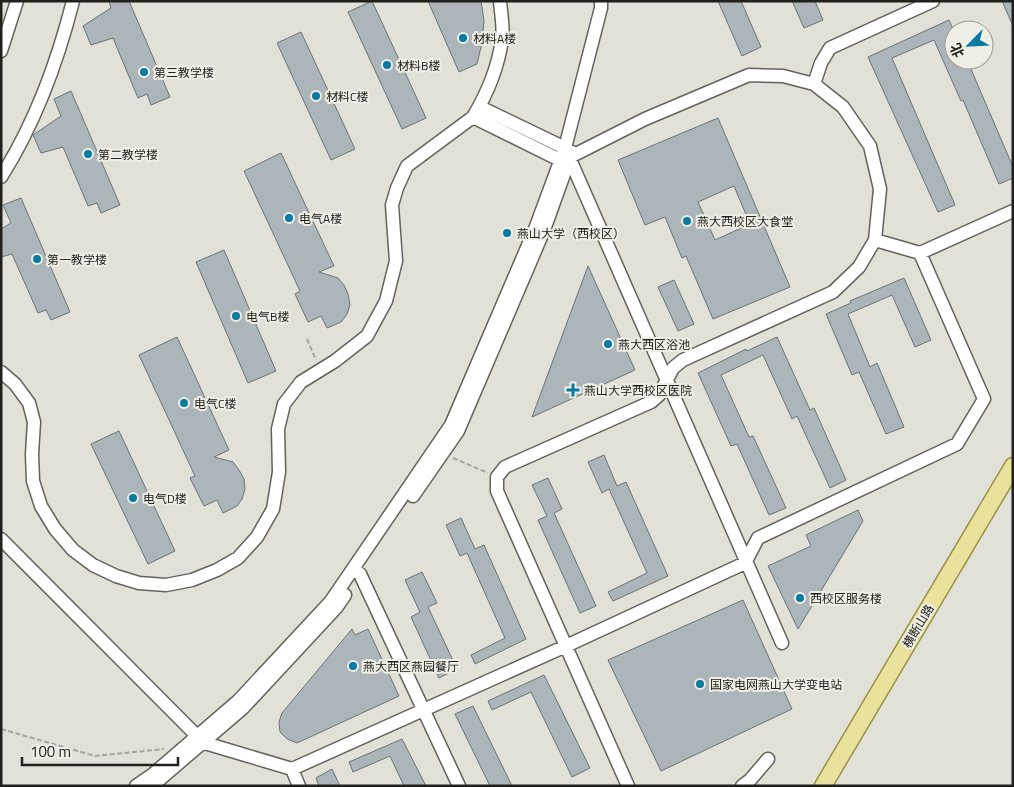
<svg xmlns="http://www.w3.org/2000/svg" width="1014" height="787" font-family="'Titillium Web','Noto Sans SC',sans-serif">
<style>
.building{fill:#acb5b9;stroke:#6b7378;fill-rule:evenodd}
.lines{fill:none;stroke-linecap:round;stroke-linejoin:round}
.minor-casing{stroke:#63625b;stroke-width:15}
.major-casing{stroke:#999245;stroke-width:19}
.path{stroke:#a5a59d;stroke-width:2;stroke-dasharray:5 2.5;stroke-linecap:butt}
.minor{stroke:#fff;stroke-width:12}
.major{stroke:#e9e29c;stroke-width:16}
.poi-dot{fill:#0779a2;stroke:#efeee5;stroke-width:2}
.labels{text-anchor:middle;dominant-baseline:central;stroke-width:4;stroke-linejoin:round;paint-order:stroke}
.poi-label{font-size:12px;fill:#20201d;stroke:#efeee5;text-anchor:start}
.street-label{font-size:12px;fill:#20201d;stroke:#efeee5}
</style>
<rect width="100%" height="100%" fill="#e1e1d8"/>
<path class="building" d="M109 1H129L170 97 151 105 147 94 138 98 113 38 91 45 83 26 111 8Z
M372 1 426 118 402 129 348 12Z
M428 1H481L484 21 482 43 477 64 459 72Z
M718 1H741L761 47 742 56Z
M792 1H815L823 20 804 28Z
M1002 1H1013V26Z
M949 20 954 31V60H967L1013 167V178L999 184 963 100 961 101 934 40 892 58 955 205 938 212 868 57Z
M301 32 355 149 331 160 277 43Z
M71 91 120 205 101 213 97 203 88 206 63 147 41 153 33 135 61 116 54 99Z
M718 118 790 287 713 319 686 256 682 258 665 217 645 225 618 160ZM734 186 750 224 715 240 698 202Z
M281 153 334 266 319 272 338 278 344 285 348 294 350 305 347 314 341 322 327 328 321 316 308 322 295 294 300 291 244 171Z
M21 198 70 312 51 320 46 310 38 313 12 254 1 257V229L11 223 3 205Z
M224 250 276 371 248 383 196 262Z
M588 266 635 370 532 417Z
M904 278 931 340 915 347 892 295 848 314 870 367 877 363 904 427 886 434 859 372 852 375 826 314 851 303 850 301Z
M674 280 694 324 678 331 658 287Z
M177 337 229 450 214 457 233 462 239 470 244 479 245 489 242 499 237 506 223 513 217 500 204 506 190 478 195 476 139 355Z
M777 337 810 410 814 408 846 480 830 488 797 416 792 419 763 355 721 375 749 437 753 436 786 508 769 515 737 444 731 446 698 373 746 349 747 351Z
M119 431 175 551 148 564 91 444Z
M604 455 617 486 626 482 668 576 613 601 608 592 647 573 609 489 602 493 588 462Z
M548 478 562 509 554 513 596 606 580 613 538 520 547 516 532 485Z
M858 510 863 521 798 629 768 566 811 546 806 535Z
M461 518 475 549 484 545 526 639 475 664 471 655 505 638 467 553 460 556 446 525Z
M422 572 437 603 428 607 457 669 439 678 411 617 420 612 405 580Z
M743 600 792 709 661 771 608 660Z
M352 629 355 635 368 629 399 696 297 743 287 739 280 732 279 722 282 713Z
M544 675 590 768 572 777 531 692 492 710 488 701Z
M473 706 512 786H490L455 714Z
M402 739 426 786H404L390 756 353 772 349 762Z
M332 769 340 786H319L316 778Z"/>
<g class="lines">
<g class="minor-casing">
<path id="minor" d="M1 51 17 1
M814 84 821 63 830 48 933 1
M480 107 565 148 782 643
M473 117 560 160 570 157 645 119 749 75 783 76 814 84 843 107 870 146 880 189 875 240 859 267 833 292 683 360 673 368 659 395 651 402 505 467 497 477V491L628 786
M1 177C34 125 58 60 73 1
M875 240 920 253 1013 211
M1 372 15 384 29 403 34 422 32 454 33 481 41 506 55 529 73 550 93 565 116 576 139 583 166 585 192 580 217 570 238 558 257 537 273 509 279 472 278 429 284 404 301 382 335 361 367 336 386 301 396 261 392 205 397 188 407 166 473 117C487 94 498 67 502 40 504 28 501 14 500 1
M413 496 458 431 544 230 572 152
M1 539 202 741
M353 569 360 574 459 786
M198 741 292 769 299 786
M292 769 566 646 745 563 758 538 957 444 984 399 920 253
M136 786 152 775 238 701 331 601 451 425 535 229 565 148 601 8V1
M152 786 243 708 336 608 345 595
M742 786 750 780 768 759"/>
</g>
<g class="major-casing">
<path id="major" d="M823 786 1013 466"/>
</g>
<path class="path" d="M307 339 316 360
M453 458 488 473
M1 729 95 756 164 749"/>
<use href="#minor" class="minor"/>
<use href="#major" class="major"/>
</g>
<g class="poi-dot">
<circle cx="463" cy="38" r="5"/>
<circle cx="387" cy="65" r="5"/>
<circle cx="144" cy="72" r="5"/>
<circle cx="316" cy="96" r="5"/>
<circle cx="88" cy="154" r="5"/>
<circle cx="289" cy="218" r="5"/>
<circle cx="687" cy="221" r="5"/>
<circle cx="507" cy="233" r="5"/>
<circle cx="37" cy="259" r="5"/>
<circle cx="236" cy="316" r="5"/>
<circle cx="608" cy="344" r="5"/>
<path d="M570.5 382.5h5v5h5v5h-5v5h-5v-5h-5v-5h5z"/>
<circle cx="184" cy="403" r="5"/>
<circle cx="133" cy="498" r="5"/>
<circle cx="800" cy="598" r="5"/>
<circle cx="353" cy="666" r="5"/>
<circle cx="700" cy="684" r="5"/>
</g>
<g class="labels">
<g class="poi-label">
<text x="473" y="38">材料A楼</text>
<text x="397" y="65">材料B楼</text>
<text x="154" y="72">第三教学楼</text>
<text x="326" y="96">材料C楼</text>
<text x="98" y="154">第二教学楼</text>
<text x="299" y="218">电气A楼</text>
<text x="697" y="221">燕大西校区大食堂</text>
<text x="517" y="233">燕山大学（西校区）</text>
<text x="47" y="259">第一教学楼</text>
<text x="246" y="316">电气B楼</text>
<text x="618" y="344">燕大西区浴池</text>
<text x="584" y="390">燕山大学西校区医院</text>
<text x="194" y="403">电气C楼</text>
<text x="143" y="498">电气D楼</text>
<text x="810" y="598">西校区服务楼</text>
<text x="363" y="666">燕大西区燕园餐厅</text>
<text x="710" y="684">国家电网燕山大学变电站</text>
</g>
<g class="street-label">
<text transform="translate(918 626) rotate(-59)">横断山路</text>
</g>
</g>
<rect width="1014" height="787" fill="none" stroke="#20201d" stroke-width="5"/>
<g transform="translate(969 45) rotate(246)"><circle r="24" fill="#efeee5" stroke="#9c9c95"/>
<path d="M0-4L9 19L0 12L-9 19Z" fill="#0779a2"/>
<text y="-8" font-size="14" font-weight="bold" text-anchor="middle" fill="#20201d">北</text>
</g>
<path d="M22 757v8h156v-8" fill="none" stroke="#20201d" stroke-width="2.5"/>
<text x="30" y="757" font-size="15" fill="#20201d" stroke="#efeee5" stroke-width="4" paint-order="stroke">100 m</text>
</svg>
